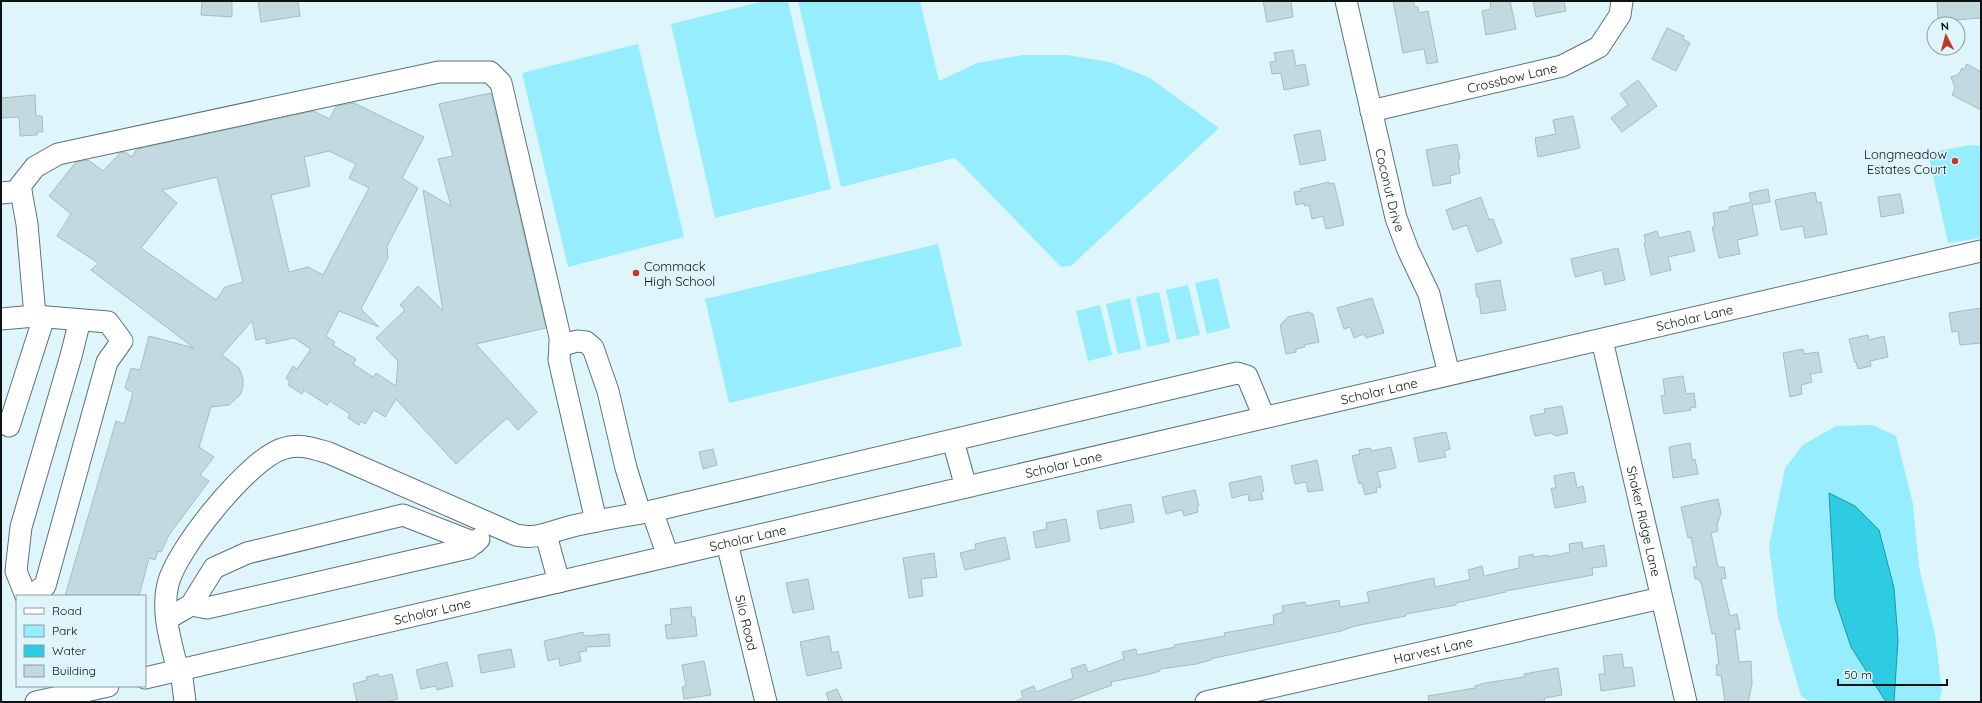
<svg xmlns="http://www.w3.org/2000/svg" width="1982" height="703" font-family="Quicksand,sans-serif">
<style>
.green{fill:#96edfd}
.water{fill:#2dcce3;stroke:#2394a5}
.building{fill:#c2dadf;stroke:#a5bdc1;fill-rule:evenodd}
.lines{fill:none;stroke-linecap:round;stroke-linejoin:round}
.minor-casing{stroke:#5d7377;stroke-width:23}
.minor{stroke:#fff;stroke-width:21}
.poi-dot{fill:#c43727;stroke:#def6fb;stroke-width:1.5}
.labels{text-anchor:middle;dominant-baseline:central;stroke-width:3;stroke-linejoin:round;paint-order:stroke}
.street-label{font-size:13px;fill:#0b1315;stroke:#def6fb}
.poi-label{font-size:13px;fill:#0b1315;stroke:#def6fb;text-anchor:end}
</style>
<rect width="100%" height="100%" fill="#def6fb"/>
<path class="green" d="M764 1H788L831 189 715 218 671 24Z
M798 1H920L939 81 977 63 1022 55H1067L1110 62 1150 78 1219 128 1071 266 1061 267 955 158 841 187Z
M638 44 684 237 568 267 522 73Z
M1970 145 1981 146V238L1948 243 1928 153Z
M938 244 962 346 729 403 705 299Z
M1218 278 1230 328 1207 334 1195 283Z
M1188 285 1200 335 1177 340 1166 290Z
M1159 292 1170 342 1147 347 1136 297Z
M1130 298 1141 349 1118 354 1106 304Z
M1100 305 1112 355 1088 361 1076 311Z
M1873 425 1896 436 1913 504 1919 567 1935 634 1942 691 1939 702H1811L1801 696 1778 617 1769 546 1785 468 1803 445 1836 426Z"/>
<path class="water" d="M1829 493 1855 506 1879 530 1894 588 1898 640 1894 702H1886L1851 647 1835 599Z"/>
<path class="building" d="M202 1H232V17L201 15Z
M258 1H298L300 16 261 22Z
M1263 1H1291L1293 17 1267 22Z
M1393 1H1413L1415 7H1418L1419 13 1428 11 1438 62 1427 64 1424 49 1403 53Z
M1490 1H1510L1516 29 1486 35 1482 11 1491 9Z
M1533 1H1564L1566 11 1536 17Z
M1937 1H1981V18L1942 21 1938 18Z
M1667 28 1684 36 1683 39 1690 43 1676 71 1652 59Z
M1293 50 1296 66 1305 64 1309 85 1284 90 1281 73 1272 74 1270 62 1276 61 1274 53Z
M1967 64 1981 72V110L1952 95 1955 88 1951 77 1958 75 1962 68 1964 70Z
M1638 80 1657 106 1622 132 1611 118 1628 105 1620 94Z
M491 93 546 328 476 344 537 412 518 430 507 418 456 464 396 399 385 417 374 410 365 424 361 421 359 425 348 418 350 414 330 401 327 405 304 390 302 394 288 385 290 381 286 378 293 366 297 369 311 349 294 338 266 344V338L256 340 252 321 222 355 239 368 243 379V387L240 395 229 405 211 407 199 447 214 457 200 475 209 481 169 535 161 552 158 551 155 560 149 558 139 596H65L116 421 124 424 133 393 125 388 131 368 140 370 149 336 194 348 91 270 98 263 57 236 71 214 49 196 76 162 88 160 103 171 120 153 125 152 132 157 137 149 313 111 330 119 336 106 354 103 424 137 402 178 418 188 387 246 388 258 361 309 379 327 339 311 326 336 335 342 333 345 356 359 353 364 373 377 376 373 396 386 398 361 376 338 405 310 400 305 418 286 443 311 423 190 451 206 438 159 453 156 439 104ZM329 151 356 164 349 178 369 188 323 275 308 267 289 272 271 195 310 186 304 157ZM217 177 243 282 225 287 216 300 141 248 177 203 162 190Z
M35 95 36 116H42L43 132H37V135L20 136 19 117 1 118V98Z
M1573 116 1580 148 1538 157 1535 138 1556 134 1553 120Z
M1320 130 1326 160 1300 165 1294 135Z
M1457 144 1460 158 1458 161 1460 173 1450 176 1451 183 1433 186 1426 150Z
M1329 182V184L1334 183 1344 225 1326 229 1323 216 1312 219 1309 205 1304 206V203L1296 205 1294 192 1301 191 1300 189Z
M1768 189 1770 202 1752 205 1758 235 1737 240 1740 254 1719 258 1712 227H1715L1713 213 1730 210 1729 207 1751 202 1749 193Z
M1815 192 1817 203 1821 202 1827 234 1805 238 1803 226 1781 230 1775 200Z
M1900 194 1904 213 1881 217 1878 197Z
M1481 197 1489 220 1493 219 1502 243 1477 252 1467 225 1453 230 1446 210Z
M1657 231 1659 238 1690 231 1695 251 1668 257 1671 270 1651 275 1644 243 1646 242 1644 235Z
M1618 248 1625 280 1605 285 1602 270 1575 277 1571 259Z
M1500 280 1506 310 1481 314 1479 297H1477L1475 284Z
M1372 298 1384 333 1366 338 1364 334 1354 338 1350 327 1344 329 1337 308Z
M1981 308V343L1960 345 1958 331 1952 332 1949 313Z
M1308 312 1313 314 1319 342 1304 345 1305 347 1296 349V352L1286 354 1280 325 1288 317Z
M1868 335 1869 340 1884 336 1888 357 1870 361 1871 366 1858 369 1856 362 1855 363 1849 339Z
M1803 349 1804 354 1818 352 1822 372 1810 374 1812 382 1801 385 1802 394 1790 397 1783 353Z
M1683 376 1686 394 1694 393 1696 407 1690 408 1691 410 1664 414 1661 396 1665 395 1663 379Z
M1562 406 1568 433 1556 436 1551 433 1535 436 1530 416 1545 413 1544 409Z
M1446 432 1450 449 1444 451 1446 457 1419 462 1414 438Z
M1690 443 1692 460 1695 459 1698 474 1673 478 1669 447Z
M1391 447 1396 468 1377 472 1381 487 1376 488 1377 492 1365 495 1362 483 1359 484 1352 456 1360 454 1359 450 1370 448 1372 451Z
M713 449 717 465 703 469 699 452Z
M1317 460 1323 490 1308 492 1306 482 1295 484 1291 466Z
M1574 472 1577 488 1583 486 1586 502 1555 508 1551 488H1556L1554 476Z
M1261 476 1264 491 1261 492 1263 499 1249 501 1248 494 1232 498 1229 483Z
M1195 490 1199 506 1197 507 1198 512 1184 516 1182 510 1166 514 1162 497Z
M1718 499 1721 513 1717 525 1718 531 1711 533 1718 567H1724L1726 578 1721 579 1730 616 1737 614 1740 629 1735 630 1739 662 1751 661 1752 684 1748 702H1725L1721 675 1717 676 1716 665H1719L1715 633 1712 634 1702 586 1699 579H1695L1693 567H1697L1691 537 1688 538 1681 507Z
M1131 504 1134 522 1100 529 1097 511Z
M1066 519 1070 541 1036 548 1033 532 1047 529 1046 523Z
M1005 537 1010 559 965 570 960 553 976 549 975 544Z
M1582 542 1583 549 1604 545 1607 566 1592 568 1593 575 1506 591V592L1456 603V605L1406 614V616L1355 626 1341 631 1210 659 1211 660 1196 664 1160 669V671L1146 675 1111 682 1112 685 1066 702H1014L1023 698 1021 691 1034 686 1036 692 1073 678 1071 669 1085 664 1088 672 1124 659 1122 652 1136 649 1137 655 1175 647 1174 645 1225 636 1224 633 1274 624 1273 615 1283 612 1282 606 1305 602 1306 606 1339 600 1340 607 1369 602 1367 592 1434 578 1435 587 1468 580 1470 579 1468 570 1482 566 1484 576 1519 568V557L1533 554V557L1548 555V557L1570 552 1569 544Z
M934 553 937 577 921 579 923 596 909 598 903 558Z
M808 579 814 609 793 613 786 583Z
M691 607 692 617H695L697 636 667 639 665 625 672 624 670 609Z
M583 632 584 636 609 634 610 646 586 647 587 651 579 652 581 661 560 666 559 658 548 661 544 641Z
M829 636 832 653 838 651 842 668 807 676 800 642Z
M511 649 515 667 481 673 478 655Z
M1622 654 1624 668 1632 667 1635 686 1601 691 1599 674H1605L1603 656Z
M704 661 711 695 684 699 682 687 686 686 682 665Z
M447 662 453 686 437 690 436 686 421 689 416 670Z
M1558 668 1562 695 1544 698 1545 702H1429L1428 696 1475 688V686L1485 683 1524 677V674Z
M378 674 379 677 392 674 398 699 385 702H357L353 684 367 680 366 677Z
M837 689 843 702H829L826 693Z"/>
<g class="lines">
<g class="minor-casing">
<g id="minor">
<path id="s1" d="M1346 1 1396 218 1408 250 1429 294 1449 374"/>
<path id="s2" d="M1371 111 1562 66 1599 47 1620 15 1622 1"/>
<path d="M1 193 21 191"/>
<path d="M35 316 27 224 20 186 35 167 58 154 439 72H490L501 83 560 337V346"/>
<path d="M1 319 35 316 108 322 122 341 107 362 45 586 29 596"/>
<path id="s3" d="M1602 340 1686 702"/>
<path d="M9 426 44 317"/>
<path d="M953 441 966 487"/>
<path d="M652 511 668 556"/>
<path d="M596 521 559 360 560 346 577 341 586 342 593 348 608 391 626 468 640 513"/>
<path d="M546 535 559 582"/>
<path id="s4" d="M727 543 766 702"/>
<path d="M26 596 16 571 21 527 71 356 80 320"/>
<path d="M191 605 207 608 468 548 479 539"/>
<path d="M167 619 191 605 214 568 247 553 403 515 475 543"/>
<path d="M181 670 185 702"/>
<path d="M178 671C171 643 161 612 168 584 176 550 248 460 282 449 299 443 312 448 329 453L516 535C537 540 552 531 573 526 599 520 625 516 652 511L1237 373 1247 376 1264 417"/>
<path id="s5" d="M145 678 1981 251"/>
<path d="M36 702 108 686"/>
<path id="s6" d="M1206 702 1661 598"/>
</g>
</g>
<use href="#minor" class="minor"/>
</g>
<g class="poi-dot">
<circle cx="1955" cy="161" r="4"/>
<circle cx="636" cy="273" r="4"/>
</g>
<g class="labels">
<g class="street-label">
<text stroke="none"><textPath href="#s2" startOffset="145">Crossbow Lane</textPath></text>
<text stroke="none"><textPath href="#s1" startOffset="194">Coconut Drive</textPath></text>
<text stroke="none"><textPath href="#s5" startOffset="1591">Scholar Lane</textPath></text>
<text stroke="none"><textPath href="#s5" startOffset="1267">Scholar Lane</textPath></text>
<text stroke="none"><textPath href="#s5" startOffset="943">Scholar Lane</textPath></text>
<text stroke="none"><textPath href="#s3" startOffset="186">Shaker Ridge Lane</textPath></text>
<text stroke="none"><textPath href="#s5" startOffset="619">Scholar Lane</textPath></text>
<text stroke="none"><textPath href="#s5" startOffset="295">Scholar Lane</textPath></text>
<text stroke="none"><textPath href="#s4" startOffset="82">Silo Road</textPath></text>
<text stroke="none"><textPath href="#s6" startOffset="233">Harvest Lane</textPath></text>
</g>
<g class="poi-label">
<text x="1947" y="154">Longmeadow<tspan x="1947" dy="15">Estates Court</tspan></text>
<text x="644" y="266" text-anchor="start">Commack<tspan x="644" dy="15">High School</tspan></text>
</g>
</g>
<rect width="1982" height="703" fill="none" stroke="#0b1315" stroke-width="4"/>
<rect x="16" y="595" width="130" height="92" fill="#def6fb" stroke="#8a9b9f"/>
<rect x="24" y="608" width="20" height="6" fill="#ffffff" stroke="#8a9b9f"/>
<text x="52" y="615" font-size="12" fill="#0b1315">Road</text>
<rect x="24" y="625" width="20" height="12" fill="#96edfd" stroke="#8a9b9f"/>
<text x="52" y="635" font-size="12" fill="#0b1315">Park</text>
<rect x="24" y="645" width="20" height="12" fill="#2dcce3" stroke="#8a9b9f"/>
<text x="52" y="655" font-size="12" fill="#0b1315">Water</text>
<rect x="24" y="665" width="20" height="12" fill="#c2dadf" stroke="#8a9b9f"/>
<text x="52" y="675" font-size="12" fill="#0b1315">Building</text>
<g transform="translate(1946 36) rotate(354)"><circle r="19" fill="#def6fb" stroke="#8a9b9f"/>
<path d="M0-3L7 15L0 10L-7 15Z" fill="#c43727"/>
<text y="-6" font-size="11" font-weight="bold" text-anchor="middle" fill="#0b1315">N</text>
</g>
<path d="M1838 679v6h109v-6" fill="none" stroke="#0b1315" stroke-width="2"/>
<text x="1844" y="679" font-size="12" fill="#0b1315" stroke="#def6fb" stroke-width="3" paint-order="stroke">50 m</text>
</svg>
